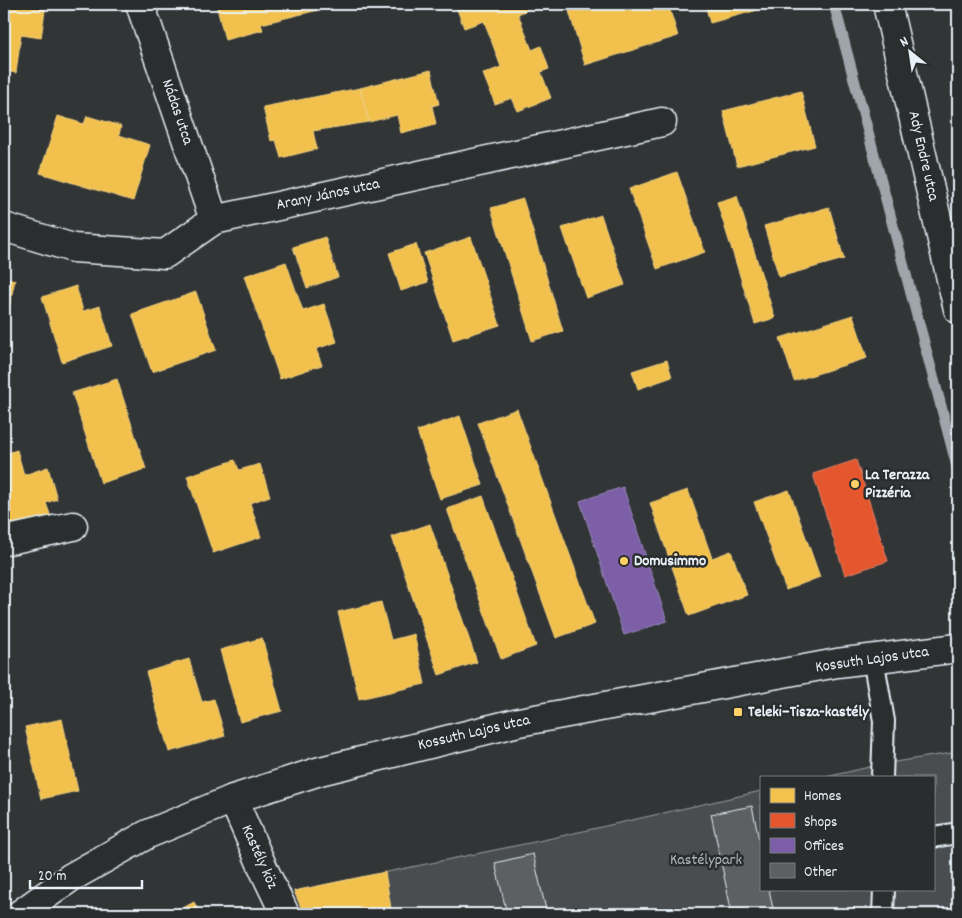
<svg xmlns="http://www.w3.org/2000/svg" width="962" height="918" font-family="Dekko,sans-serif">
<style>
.green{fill:#494d4f;stroke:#989fa4}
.homes{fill:#f2c14e;stroke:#efcf81}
.shops{fill:#e4572e;stroke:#e5856b}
.offices{fill:#7b5ea7;stroke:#9c8abf}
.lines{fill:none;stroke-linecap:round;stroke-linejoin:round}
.stream{stroke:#9fa5aa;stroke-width:11}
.building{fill:#5c6063;stroke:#e8f1f8}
.service-casing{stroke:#e8f1f8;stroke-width:24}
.minor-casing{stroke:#e8f1f8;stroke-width:31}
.tertiary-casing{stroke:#e8f1f8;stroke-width:31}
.service{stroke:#2a2d2e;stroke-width:20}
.minor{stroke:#2a2d2e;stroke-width:28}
.tertiary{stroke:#2a2d2e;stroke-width:28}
.poi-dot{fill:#ffd166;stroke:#2a2d2e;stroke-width:2}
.labels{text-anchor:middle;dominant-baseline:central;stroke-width:5;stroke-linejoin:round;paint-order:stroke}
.street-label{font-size:16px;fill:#e8f1f8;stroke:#2a2d2e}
.poi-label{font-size:16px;font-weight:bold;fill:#e8f1f8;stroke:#2a2d2e;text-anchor:start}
.park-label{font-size:16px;fill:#b0b8bd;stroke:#2a2d2e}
</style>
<rect width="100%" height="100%" fill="#323536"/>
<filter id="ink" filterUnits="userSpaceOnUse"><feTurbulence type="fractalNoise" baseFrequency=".02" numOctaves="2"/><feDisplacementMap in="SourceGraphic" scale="10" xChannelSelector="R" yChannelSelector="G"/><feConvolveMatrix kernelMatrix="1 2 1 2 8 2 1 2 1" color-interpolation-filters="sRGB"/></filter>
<g filter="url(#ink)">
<path class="green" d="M958 752V914H304L294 891 539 841 761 791V889H933V777H826L882 764Z"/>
<path class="homes" d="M4 4H46L41 38 21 35 16 73 4 71Z
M216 4H343L261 24 263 30 225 40Z
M455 4H525L527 10 518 14 532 50 541 46 549 69 541 72 551 98 518 111 512 98 495 104 483 74 501 67 484 21 464 28Z
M593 4H668L678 36 585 65 569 11Z
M705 4H776V5L710 23Z
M431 70 439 104 432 106 436 124 401 133 397 115 369 122 360 88Z
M360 88 369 122 313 131 317 149 281 158 276 140 271 141 263 107Z
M801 91 815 146 737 166 723 111Z
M58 116 84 124 87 116 121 126 119 135 150 145 133 201 40 173Z
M677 172 705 252 657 269 629 189Z
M737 196 775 318 755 324 717 202Z
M523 199 563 331 532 341 491 208Z
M829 207 844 259 779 277 764 226Z
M601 215 625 285 586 298 562 228Z
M325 237 338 277 307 288 293 247Z
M471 237 500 325 453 340 424 253Z
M416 244 428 282 401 291 389 253Z
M286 262 303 311 324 304 337 342 316 349 322 365 280 379 244 276Z
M4 277 15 280 4 331Z
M76 286 83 311 100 306 112 346 62 362 42 297Z
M196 292 216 350 152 372 132 314Z
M853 315 867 358 794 381 780 338Z
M667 360 672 377 638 389 632 371Z
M117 379 146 469 101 483 72 393Z
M517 409 595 624 556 638 478 423Z
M460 416 483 485 440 499 417 431Z
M17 450 24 475 48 467 57 499 46 503 51 517 4 532V454Z
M235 460 239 470 260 464 270 496 250 503 261 537 213 553 187 476Z
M688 490 712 558 731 551 747 595 689 616 650 503Z
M789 490 820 577 786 590 754 502Z
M483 496 536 646 501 659 447 509Z
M430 524 477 662 439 675 392 537Z
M381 602 391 640 414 634 425 684 359 699 338 612Z
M262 638 282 711 240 722 220 650Z
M189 659 202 702 214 699 225 736 169 752 146 672Z
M62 719 78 791 41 799 25 727Z
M385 872 392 914H304L294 891Z
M194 902 200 914H172Z"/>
<path class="shops" d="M856 460 888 561 845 575 813 474Z"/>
<path class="offices" d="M623 487 667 621 624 635 580 501Z"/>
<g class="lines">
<path class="stream" d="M834 4 958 470"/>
</g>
<path class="building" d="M752 806 761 849V889H769L774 914H732L711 814Z
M533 854 547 914H507L495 863Z"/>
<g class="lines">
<g class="service-casing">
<path id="service" d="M873 658 884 721 882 777
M933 837 958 833
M883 914 884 889"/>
</g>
<g class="minor-casing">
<path id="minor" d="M140 4 214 220
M887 4 958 309
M4 227 73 248 165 254 214 220 662 122
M4 541 73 526
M233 799 264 870 285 914"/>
</g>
<g class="tertiary-casing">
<path id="tertiary" d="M20 914 70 878 148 834 233 799 320 771 519 722 837 663 958 648"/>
</g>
<use href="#service" class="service"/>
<use href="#minor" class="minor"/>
<use href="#tertiary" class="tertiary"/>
</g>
</g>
<g class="poi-dot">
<circle cx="855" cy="484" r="5"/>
<circle cx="624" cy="561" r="5"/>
<rect x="733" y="707" width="10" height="10" rx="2.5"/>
</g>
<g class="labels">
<g class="street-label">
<text transform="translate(177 112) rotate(71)">Nádas utca</text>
<text transform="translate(923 156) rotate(77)">Ady Endre utca</text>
<text transform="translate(328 195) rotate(-12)">Arany János utca</text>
<text transform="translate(872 660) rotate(-8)">Kossuth Lajos utca</text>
<text transform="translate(474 733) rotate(-13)">Kossuth Lajos utca</text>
<text transform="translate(259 857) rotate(66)">Kastély köz</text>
</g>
<g class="poi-label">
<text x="865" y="475">La Terazza<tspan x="865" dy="18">Pizzéria</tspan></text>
<text x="634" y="561">Domusimmo</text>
<text x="748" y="712">Teleki–Tisza-kastély</text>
</g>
<g class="park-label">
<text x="706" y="860">Kastélypark</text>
</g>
</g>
<rect width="962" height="918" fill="none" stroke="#2a2d2e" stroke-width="20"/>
<rect x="10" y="10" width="942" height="898" fill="none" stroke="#e8f1f8" stroke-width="2" filter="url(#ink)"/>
<rect x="760" y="776" width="175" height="115" fill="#2a2d2e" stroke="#767b7f"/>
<rect x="770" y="788" width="25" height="15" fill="#f2c14e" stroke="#767b7f"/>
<text x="804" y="800" font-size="15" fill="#e8f1f8">Homes</text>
<rect x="770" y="813" width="25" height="15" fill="#e4572e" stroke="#767b7f"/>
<text x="804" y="826" font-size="15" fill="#e8f1f8">Shops</text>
<rect x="770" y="838" width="25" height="15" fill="#7b5ea7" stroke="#767b7f"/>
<text x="804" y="850" font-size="15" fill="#e8f1f8">Offices</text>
<rect x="770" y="863" width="25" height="15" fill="#5c6063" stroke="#767b7f"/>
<text x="804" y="876" font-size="15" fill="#e8f1f8">Other</text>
<g transform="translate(910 52) rotate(330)" stroke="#2a2d2e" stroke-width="4" paint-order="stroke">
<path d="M0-4L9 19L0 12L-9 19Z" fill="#e8f1f8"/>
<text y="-8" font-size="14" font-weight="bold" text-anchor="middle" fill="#e8f1f8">N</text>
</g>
<path d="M30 880v8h112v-8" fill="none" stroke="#e8f1f8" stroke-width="2.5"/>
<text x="38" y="880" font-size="15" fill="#e8f1f8" stroke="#2a2d2e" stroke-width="4" paint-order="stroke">20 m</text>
</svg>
